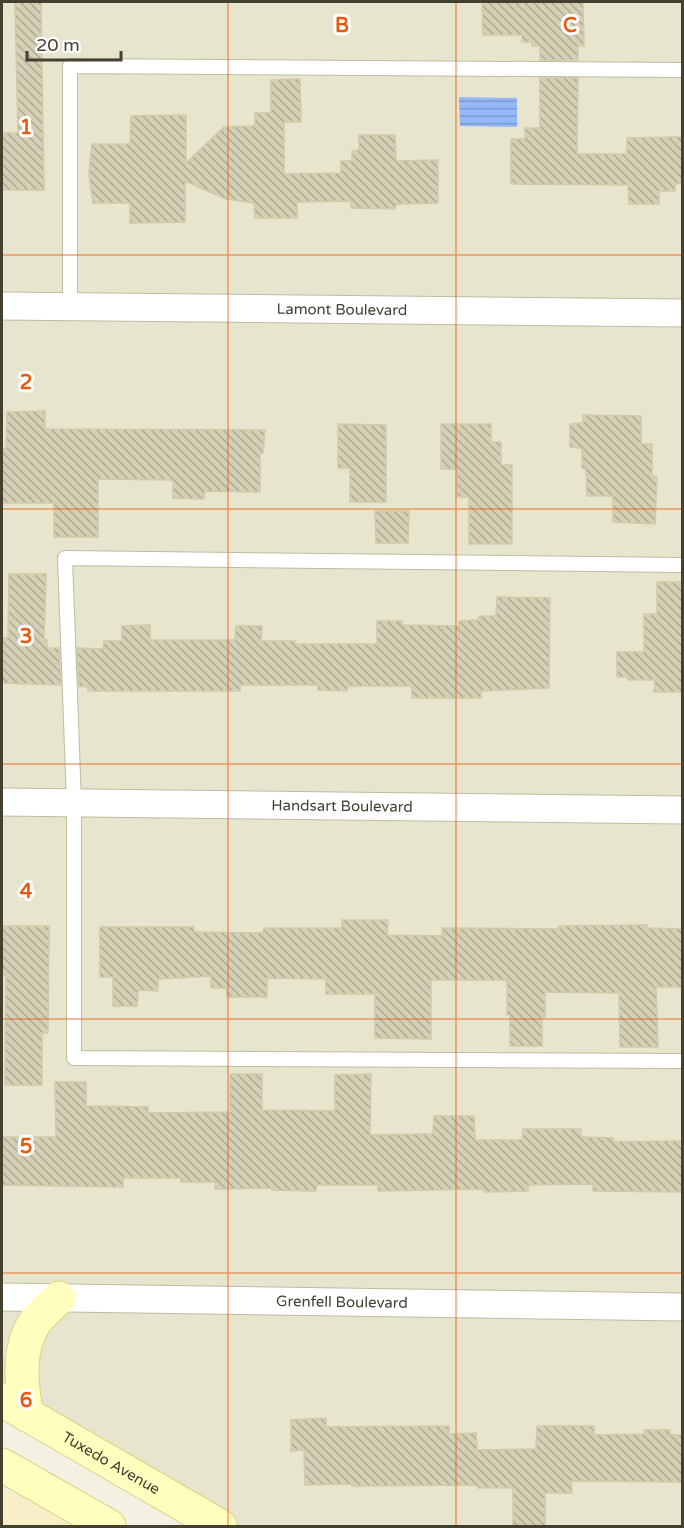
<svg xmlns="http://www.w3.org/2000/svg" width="684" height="1528" font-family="'Varela Round',sans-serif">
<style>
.residential{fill:#e7e5ce}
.commercial{fill:#f8efc8}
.water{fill:url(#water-rules)}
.building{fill:url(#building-back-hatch);stroke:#d1caa8;stroke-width:1.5}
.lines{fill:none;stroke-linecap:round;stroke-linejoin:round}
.lane-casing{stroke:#bebba3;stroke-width:16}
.street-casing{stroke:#bebba3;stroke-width:29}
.secondary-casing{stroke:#d8d58b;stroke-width:35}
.lane{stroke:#fff;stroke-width:14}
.street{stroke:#fff;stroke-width:27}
.secondary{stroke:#fffebe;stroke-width:33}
.grid{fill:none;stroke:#e8590c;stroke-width:1.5;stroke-opacity:0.55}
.labels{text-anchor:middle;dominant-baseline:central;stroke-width:6;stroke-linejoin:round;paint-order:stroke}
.street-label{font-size:15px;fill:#444131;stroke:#fff}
.grid-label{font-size:20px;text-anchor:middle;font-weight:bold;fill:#e8590c;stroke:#fff;stroke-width:6;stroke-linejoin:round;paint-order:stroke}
</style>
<defs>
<pattern id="water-rules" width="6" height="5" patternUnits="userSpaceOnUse" patternTransform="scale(1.5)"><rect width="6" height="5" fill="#95b9f8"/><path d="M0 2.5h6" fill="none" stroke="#7b98c9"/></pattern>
<pattern id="building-back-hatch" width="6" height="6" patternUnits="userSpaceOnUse" patternTransform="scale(1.5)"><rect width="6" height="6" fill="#d4d0b5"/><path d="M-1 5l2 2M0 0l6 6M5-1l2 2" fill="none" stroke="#aeaa94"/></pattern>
</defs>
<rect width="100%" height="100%" fill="#f3f1e1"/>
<path class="residential" d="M2 2H682V1526H220L2 1400Z"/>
<path class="commercial" d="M2 1490 28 1495 99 1526H2Z"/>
<path class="water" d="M459 97 517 98V127L460 126Z"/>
<path class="building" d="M15 2H41L44 190H2V133H18Z
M482 2H583L584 46H578V60H540V46H532V42H522V35H483Z
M540 78H578L577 154H627V138L682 137V183L675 184V191H659V204H629L628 185 511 184V139H525V128H540Z
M300 79 301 122H284V174L341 173V161H352V151L359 150V135H395L396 161 438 160V203L396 204 395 209 351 208V201L297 202V218H255L254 203 226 199 185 181V222L130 223V203H93L89 173 92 144H130L131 116 186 115V163L224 127 255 126V113H271V80Z
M45 411V429L265 430 263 453H260V492L205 491 204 499 173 498V480L98 479V537H54V503H2V449H6L7 412Z
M583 415 641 416V444H652V476L657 477 655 524 613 522V496H587L586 469 582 468V448L570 447V424L583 423Z
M338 424 386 425V502H350V468H338Z
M441 424H491V442H501V465H512V544H469V497H457V469H441Z
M375 511H409L408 543H376Z
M9 574H46L44 639 47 640V648H59L61 685 2 683V638H8Z
M657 582H682V692H654L655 680H628V677H617V652H644V614H657Z
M497 597 550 598 549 688 481 691V698H412V686H348L347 691 318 690V685H240V691H88V687L79 686 77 648 103 649 104 641H122V626L150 625V640H235L236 626H262L261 641H295V644H377V621H402V625L459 626V621L478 620 479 616H496Z
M342 920H388L387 935 442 936V928L559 929V926L647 925V928L682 929V987H656L658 1047H620L619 993 545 992V1017L542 1016V1046H510V1015H507V980H431V1039L375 1038V994H326V979L267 978V997H227L226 988H211V976L158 979V991L138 990 137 1006H113V977H100V927H194V932L263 933 264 928H342Z
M2 926H49L48 1033H42V1085H5L6 975H2Z
M230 1074H262V1110L335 1111V1075L371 1074 370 1135 433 1134 434 1116H474L475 1140H522L523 1129H581V1137L613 1138 614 1142 682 1141V1192L593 1191V1184L528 1185V1191L484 1192V1189L378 1191V1185H317L316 1191 272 1190V1188L215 1189 216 1182H181V1178H123V1187L2 1185V1137H56L55 1082H86V1106L148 1107V1113L230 1112Z
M326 1418V1427L449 1426V1434L476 1433 477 1450 536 1449 537 1426H594V1435L644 1434V1430H670V1435H682V1482L571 1481 572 1493H545V1526H513V1488H478L477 1485 352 1486V1484L305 1485 304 1450 291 1451V1420Z"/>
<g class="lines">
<g class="lane-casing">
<path id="lane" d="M70 307V66L682 70
M682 565 65 558 74 803V1058L682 1061"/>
</g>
<g class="street-casing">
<g id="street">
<path id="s1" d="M2 306 682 313"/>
<path id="s2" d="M2 802 682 810"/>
<path id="s3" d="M2 1297 682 1307"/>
</g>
</g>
<g class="secondary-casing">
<g id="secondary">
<path id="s4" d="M2 1400 220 1526"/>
<path d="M27 1415C21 1385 17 1349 35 1322 42 1313 51 1305 59 1298"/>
<path d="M2 1465 109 1526"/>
</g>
</g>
<use href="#lane" class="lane"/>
<use href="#street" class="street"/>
<use href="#secondary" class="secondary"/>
</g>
<path class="grid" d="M228 2V1526M456 2V1526M2 255H682M2 509H682M2 764H682M2 1019H682M2 1273H682"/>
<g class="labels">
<g class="street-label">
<text stroke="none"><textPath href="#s1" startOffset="340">Lamont Boulevard</textPath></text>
<text stroke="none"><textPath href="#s2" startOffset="340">Handsart Boulevard</textPath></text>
<text stroke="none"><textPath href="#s3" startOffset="340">Grenfell Boulevard</textPath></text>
<text stroke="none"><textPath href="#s4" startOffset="126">Tuxedo Avenue</textPath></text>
</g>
</g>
<g class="grid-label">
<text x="342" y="32">B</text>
<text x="570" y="32">C</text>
<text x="26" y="134">1</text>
<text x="26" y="389">2</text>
<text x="26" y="643">3</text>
<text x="26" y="898">4</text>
<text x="26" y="1153">5</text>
<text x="26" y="1407">6</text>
</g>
<rect width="684" height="1528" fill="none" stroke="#444131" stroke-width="6"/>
<path d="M27 51v9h94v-9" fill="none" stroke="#444131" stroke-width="3"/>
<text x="36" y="51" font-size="18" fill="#444131" stroke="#ffffff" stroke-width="4.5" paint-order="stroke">20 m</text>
</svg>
